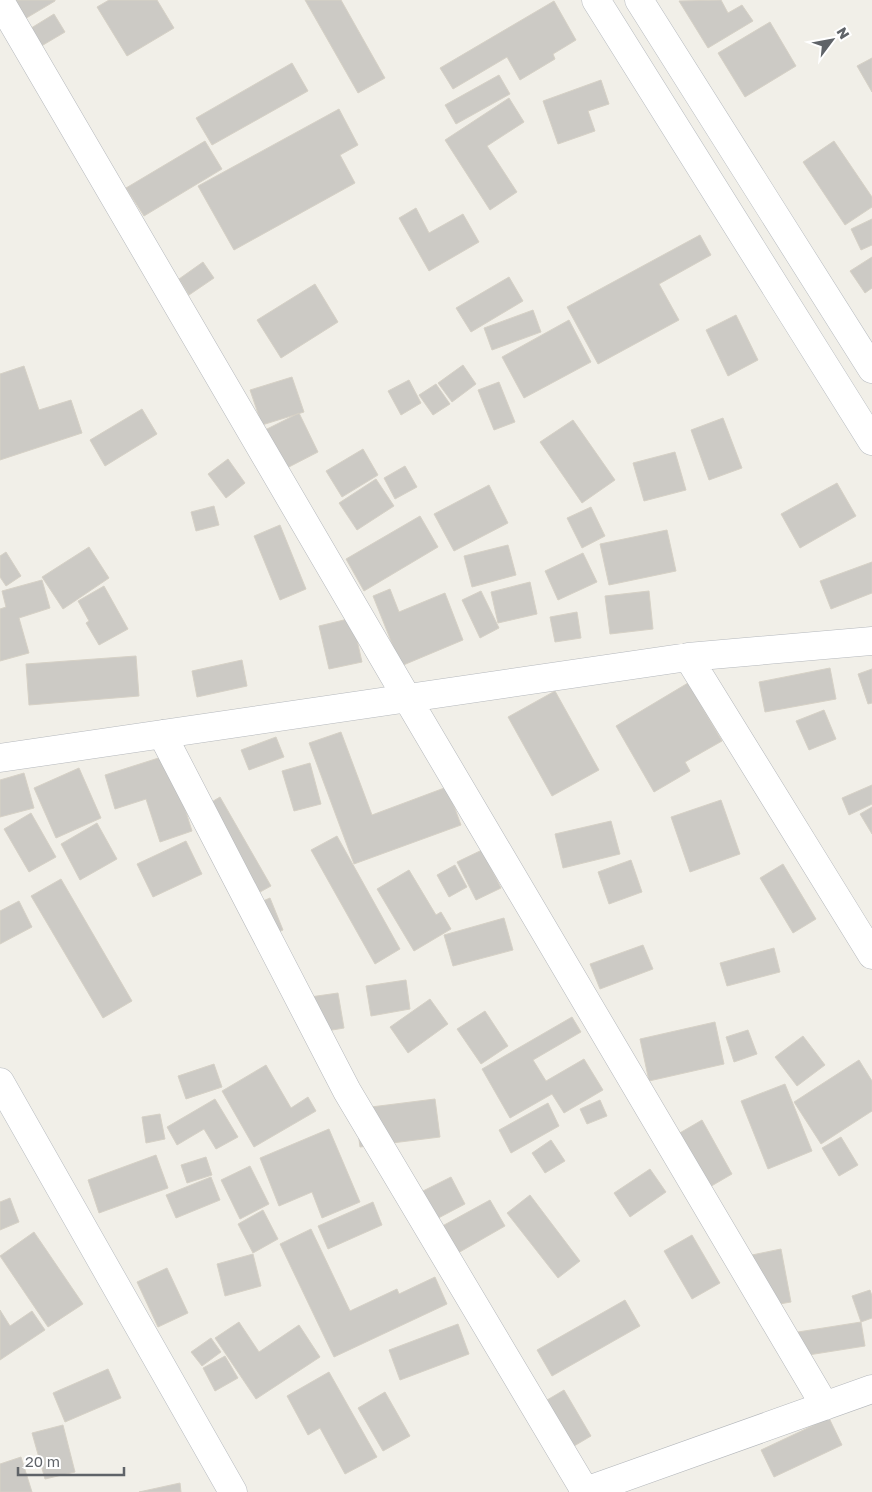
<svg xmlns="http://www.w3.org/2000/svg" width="872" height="1492" font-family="'Golos Text',sans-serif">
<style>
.building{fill:#cccac5;stroke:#d6d1c6}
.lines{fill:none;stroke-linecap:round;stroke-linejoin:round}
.street-casing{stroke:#b5b8bc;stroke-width:29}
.secondary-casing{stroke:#b6babf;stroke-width:29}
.street{stroke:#fff;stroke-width:28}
.secondary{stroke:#fff;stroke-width:28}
</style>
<rect width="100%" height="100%" fill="#f1efe8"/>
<path class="building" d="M11 0H55V1L23 20Z
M109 0H157L174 28 127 56 97 7Z
M305 0H341L385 78 358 93Z
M721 0 728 13 742 5 753 21 708 48 679 1Z
M554 1 576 40 553 54 555 59 520 80 507 57 453 89 440 68Z
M54 14 65 32 38 48 28 30Z
M770 22 796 66 745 97 718 53Z
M872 58V92L857 66Z
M292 63 308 91 212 145 196 118Z
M499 75 510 94 456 124 445 105Z
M601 80 609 104 588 111 595 131 558 144 543 101Z
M509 98 524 122 487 146 517 192 490 210 445 140Z
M339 109 358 145 340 155 355 183 234 250 198 186Z
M205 141 222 169 144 216 126 188Z
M834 141 872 197V207L845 225 803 162Z
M416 208 429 233 463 214 479 242 429 271 399 218Z
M872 219V245L861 250 851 229Z
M700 235 711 255 659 284 679 320 598 364 567 307Z
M872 257V288L865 293 850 271Z
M203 262 214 278 189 295 179 279Z
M509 277 523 301 471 332 456 308Z
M315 284 338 322 281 358 257 320Z
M533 310 541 332 492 350 484 328Z
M736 315 758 360 728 376 706 330Z
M569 320 591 362 524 398 502 357Z
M463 365 476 384 452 402 438 383Z
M24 366 39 410 71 400 82 433 0 460V374Z
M292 377 304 412 262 425 250 390Z
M409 380 421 403 401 415 388 391Z
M499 382 515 422 494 430 478 390Z
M436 384 450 404 433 415 419 395Z
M142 409 157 434 105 466 90 440Z
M299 413 318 452 285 469 265 430Z
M723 418 742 468 709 480 691 430Z
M573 420 615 480 582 503 540 442Z
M363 449 378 475 342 497 326 471Z
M675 452 686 490 644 501 633 463Z
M228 459 245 483 226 498 208 474Z
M405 466 417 487 395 499 384 478Z
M376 479 394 506 357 530 339 503Z
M837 483 856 516 800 548 781 514Z
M489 485 508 523 454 551 434 514Z
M214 506 219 525 196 531 191 512Z
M591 507 605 536 582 548 567 518Z
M420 516 438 547 364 591 346 559Z
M280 525 306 589 280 600 254 536Z
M667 530 676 571 609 585 600 544Z
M508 545 516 575 472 587 464 556Z
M89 547 109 578 63 609 42 577Z
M6 552 21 576 6 586 0 577V556Z
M583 553 597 582 558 600 545 571Z
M872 562V593L831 609 820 581Z
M42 580 50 608 19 618 29 653 0 661V609L6 607 2 591Z
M530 582 537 614 498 623 491 592Z
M104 586 128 629 99 645 86 623 89 621 78 601Z
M390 589 399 612 445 593 463 640 401 666 373 596Z
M481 591 499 628 480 638 462 600Z
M649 591 653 629 610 634 605 596Z
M577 612 581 638 555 642 550 617Z
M352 618 362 662 329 669 319 626Z
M136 656 139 696 29 705 26 664Z
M242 660 247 686 197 697 192 671Z
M830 668 836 699 765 712 759 682Z
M872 669V703L868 704 858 674Z
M688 683 722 741 685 762 690 771 654 792 616 726Z
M555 691 599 770 552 796 508 717Z
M824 710 836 739 809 750 796 721Z
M341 732 372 815 447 787 461 825 354 864 309 743Z
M276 737 284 757 249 770 241 750Z
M168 755 192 831 160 842 146 799 115 809 105 775Z
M310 763 321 804 294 811 282 771Z
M79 768 101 818 56 838 34 788Z
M24 773 34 808 0 817V780Z
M872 785V804L849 815 842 798Z
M220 797 271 886 251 897 200 809Z
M721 800 740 854 690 872 671 817Z
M872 807V834L860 814Z
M31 813 56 857 29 872 4 829Z
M611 821 620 854 563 868 555 834Z
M97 823 117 859 80 880 61 844Z
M337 836 400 949 375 964 311 850Z
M186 841 202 874 153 897 137 864Z
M482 850 501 888 476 900 457 862Z
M631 860 642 892 609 904 598 872Z
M783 864 816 919 793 933 760 878Z
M455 865 467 887 449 897 437 875Z
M409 870 436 915 441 912 451 929 414 951 377 889Z
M61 879 132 1001 103 1018 31 896Z
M270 898 283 930 265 938 251 906Z
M19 901 32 927 0 944V911Z
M504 918 513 950 453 966 444 935Z
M643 945 653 969 600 989 590 964Z
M774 948 780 972 727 986 720 963Z
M406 980 410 1009 371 1016 366 986Z
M338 993 344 1028 309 1034 303 998Z
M430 999 448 1024 408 1053 390 1027Z
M485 1011 508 1046 481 1064 457 1029Z
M572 1017 581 1032 533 1060 546 1081 584 1059 603 1090 564 1113 552 1094 510 1118 482 1069Z
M715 1022 724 1064 649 1081 640 1039Z
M748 1030 757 1054 734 1062 726 1037Z
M803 1036 825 1065 797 1086 775 1057Z
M859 1060 872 1081V1111L821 1144 794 1102Z
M214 1064 222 1087 186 1099 178 1076Z
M266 1065 291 1108 308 1097 316 1111 254 1147 222 1091Z
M785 1084 812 1151 768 1169 741 1101Z
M215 1099 238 1137 216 1149 204 1129 177 1145 167 1127Z
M435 1099 440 1137 360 1147 355 1109Z
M600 1100 607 1116 587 1124 580 1109Z
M548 1103 559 1126 511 1153 499 1130Z
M160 1114 165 1139 146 1143 142 1117Z
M702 1120 732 1174 708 1188 678 1134Z
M329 1129 360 1202 322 1218 312 1192 279 1206 260 1158Z
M841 1137 858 1165 839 1176 822 1148Z
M551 1140 565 1161 545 1173 532 1153Z
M156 1155 168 1188 99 1213 88 1180Z
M206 1157 212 1175 187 1183 181 1165Z
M250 1166 269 1204 240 1219 221 1180Z
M650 1169 666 1192 630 1217 614 1193Z
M211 1177 220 1200 176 1218 166 1195Z
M451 1177 465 1204 429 1223 415 1195Z
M530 1195 580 1261 558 1278 507 1213Z
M10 1198 19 1222 0 1230V1202Z
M490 1200 505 1226 451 1257 435 1230Z
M373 1202 382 1225 328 1249 318 1226Z
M263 1210 278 1239 253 1253 238 1224Z
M311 1229 350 1311 397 1289 399 1294 435 1277 447 1304 334 1357 280 1244Z
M34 1232 83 1304 48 1327 0 1256Z
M692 1235 720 1283 692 1299 664 1251Z
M781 1249 791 1302 762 1307 752 1255Z
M253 1254 261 1286 225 1296 217 1264Z
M167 1268 188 1313 158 1327 137 1282Z
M870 1290 872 1296V1318L861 1322 852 1296Z
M625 1300 640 1326 552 1376 537 1350Z
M0 1310 10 1326 32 1311 45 1330 0 1360Z
M239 1322 259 1352 299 1325 320 1357 256 1399 215 1338Z
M861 1322 865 1346 802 1356 798 1332Z
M458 1324 469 1354 400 1380 389 1350Z
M211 1338 221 1352 202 1366 191 1352Z
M225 1356 238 1378 215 1391 203 1368Z
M108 1369 121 1398 65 1422 53 1393Z
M329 1372 377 1457 345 1474 320 1428 308 1435 287 1396Z
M564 1390 591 1436 569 1449 542 1403Z
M385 1392 410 1436 383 1451 358 1408Z
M829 1418 842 1445 774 1477 761 1450Z
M63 1425 75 1472 45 1479 32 1433Z
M21 1457 32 1492H0V1464Z
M180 1483 181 1492H139Z"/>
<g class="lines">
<g class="street-casing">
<path id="street" d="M0 1 407 698 825 1406
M688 657 872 955
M162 734 347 1091 585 1491
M0 758 688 657 872 641
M583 1492 872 1389"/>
</g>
<g class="secondary-casing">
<path id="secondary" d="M596 0 872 441
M639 0 872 369
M0 1082 233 1492"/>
</g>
<use href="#street" class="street"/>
<use href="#secondary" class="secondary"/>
</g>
<g transform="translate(832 40) rotate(58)" stroke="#ffffff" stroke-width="4" paint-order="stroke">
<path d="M0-4L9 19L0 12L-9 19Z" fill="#5f6368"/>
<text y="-8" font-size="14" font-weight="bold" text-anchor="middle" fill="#5f6368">N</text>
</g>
<path d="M18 1467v8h106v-8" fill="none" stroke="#5f6368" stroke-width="2.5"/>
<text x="25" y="1467" font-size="15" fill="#5f6368" stroke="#ffffff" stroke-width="4" paint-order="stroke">20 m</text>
</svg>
